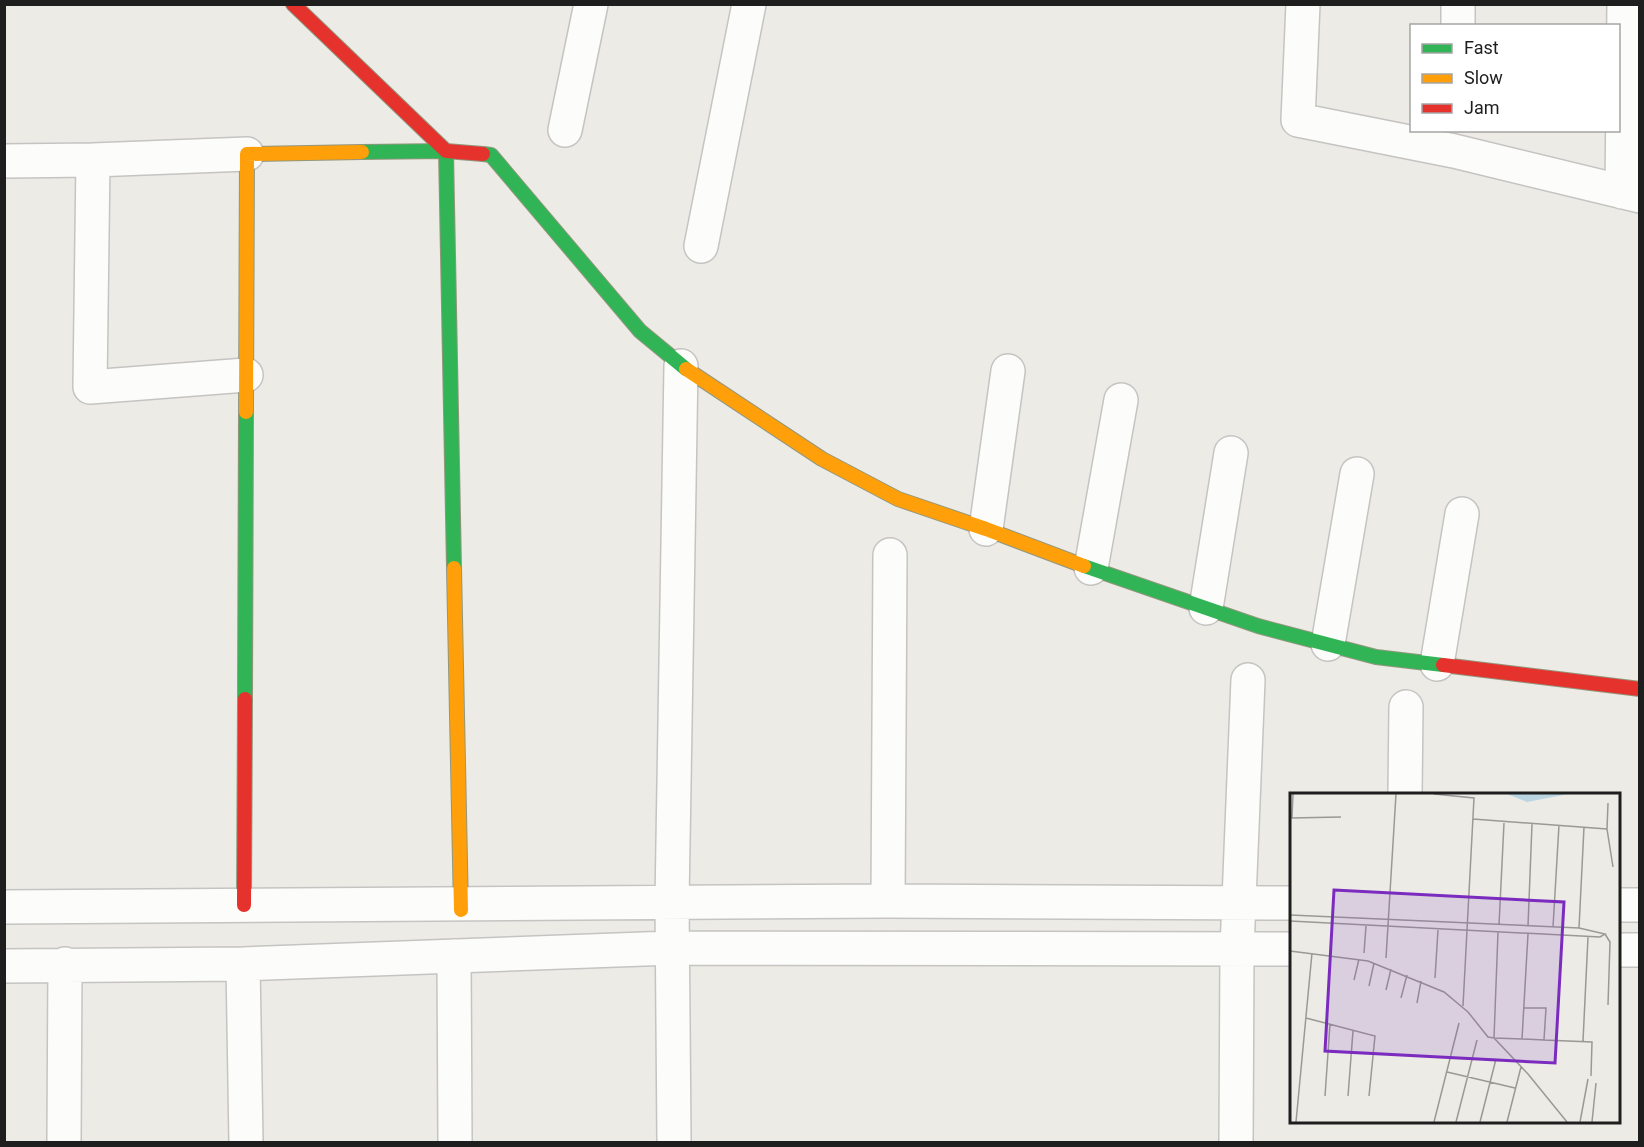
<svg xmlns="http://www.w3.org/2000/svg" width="1644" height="1147" font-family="Roboto,sans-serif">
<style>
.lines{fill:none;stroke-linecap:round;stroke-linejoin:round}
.street-casing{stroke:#c5c4c2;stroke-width:36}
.fast-casing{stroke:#93977e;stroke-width:16}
.slow-casing{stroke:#93977e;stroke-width:16}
.jam-casing{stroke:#93977e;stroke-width:16}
.street{stroke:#fcfcfb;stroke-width:33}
.fast{stroke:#30b455;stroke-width:14}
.slow{stroke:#ff9f0a;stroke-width:14}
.jam{stroke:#e5322d;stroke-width:14}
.inset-road{fill:none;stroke:#9a9996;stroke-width:1.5}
.view{fill:#7b2cbf;fill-opacity:0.15;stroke:#7b2cbf;stroke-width:3}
.inset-edge{fill:none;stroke:#1e1e1e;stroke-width:3}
</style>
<rect width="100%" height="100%" fill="#ecebe6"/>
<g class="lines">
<g class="street-casing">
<path id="street" d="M1303 4 1298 120 1454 151 1640 196
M1458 26V4
M565 130 591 4
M93 160 247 154
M4 161 93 160 90 387 246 375
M1622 192 1624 4
M701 246 749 4
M986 529 1008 371
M1091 568 1121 400
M1206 608 1231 453
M1328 644 1357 474
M1437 664 1462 514
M1405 794 1406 707
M888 901 890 555
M1618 905H1640
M4 907 888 901 1292 903
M1618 950H1640
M454 956 455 1142
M243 964 246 1142
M4 966 243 964 671 948 1292 949
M64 1142 65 964
M674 1142 672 902 681 366
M1236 1142 1237 949 1248 680"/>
</g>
<g class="fast-casing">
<path id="fast" d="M362 152 446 151 454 568
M483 154 491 155 640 331 686 369
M1084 566 1258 626 1376 657 1443 665
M245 699 246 412"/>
</g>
<g class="slow-casing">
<path id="slow" d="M686 369 822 459 898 499 986 529 1084 566
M246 412 247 154 362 152
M454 568 461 910"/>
</g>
<g class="jam-casing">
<path id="jam" d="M293 4 446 151 483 154
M1443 665 1640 689
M244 905 245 699"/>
</g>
<use href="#street" class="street"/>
<use href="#fast" class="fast"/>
<use href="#slow" class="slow"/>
<use href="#jam" class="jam"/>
</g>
<g transform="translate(1290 793)">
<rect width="330" height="330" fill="#ecebe6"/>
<path d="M217 1H278L237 9Z" fill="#b8d5e1"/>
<path class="inset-road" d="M144 1 184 5 173 213M318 10 317 36 323 74M0 25 51 24M2 25 3 1M183 26 317 36M0 122 289 135 294 34M0 128 310 144 315 141 289 135M209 132 214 30M238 133 242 31M263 134 269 32M208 139 204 245 232 246 238 141M315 141 320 149 318 212M0 158 78 168 154 199 178 219 198 244 204 245 238 281 277 329M74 160 76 133M96 165 106 1M145 185 148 137M64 187 69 166M79 193 84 170M96 197 101 176M111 205 117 182M127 210 131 188M234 215H256L254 247 302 249 301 283M16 225 85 243 79 303M232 246 254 247M293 248 298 144M157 279 225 295M35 303 40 231M58 303 63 238M6 329 22 160M144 329 169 230M166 329 187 247M190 329 206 266M217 329 231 274M290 329 298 286M302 329 306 290"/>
<path class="view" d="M44 97 274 109 265 270 35 258Z"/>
<rect width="330" height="330" class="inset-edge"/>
</g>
<rect width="1644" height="1147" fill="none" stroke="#1e1e1e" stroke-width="12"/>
<rect x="1410" y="24" width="210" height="108" fill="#ffffff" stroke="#a5a5a5" stroke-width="1.5"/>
<rect x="1422" y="44" width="30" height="9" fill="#30b455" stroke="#a5a5a5" stroke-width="1.5"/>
<text x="1464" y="54" font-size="18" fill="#1e1e1e">Fast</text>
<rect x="1422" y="74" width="30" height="9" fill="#ff9f0a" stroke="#a5a5a5" stroke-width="1.5"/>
<text x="1464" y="84" font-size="18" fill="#1e1e1e">Slow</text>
<rect x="1422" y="104" width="30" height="9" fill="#e5322d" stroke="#a5a5a5" stroke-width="1.5"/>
<text x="1464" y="114" font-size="18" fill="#1e1e1e">Jam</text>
</svg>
